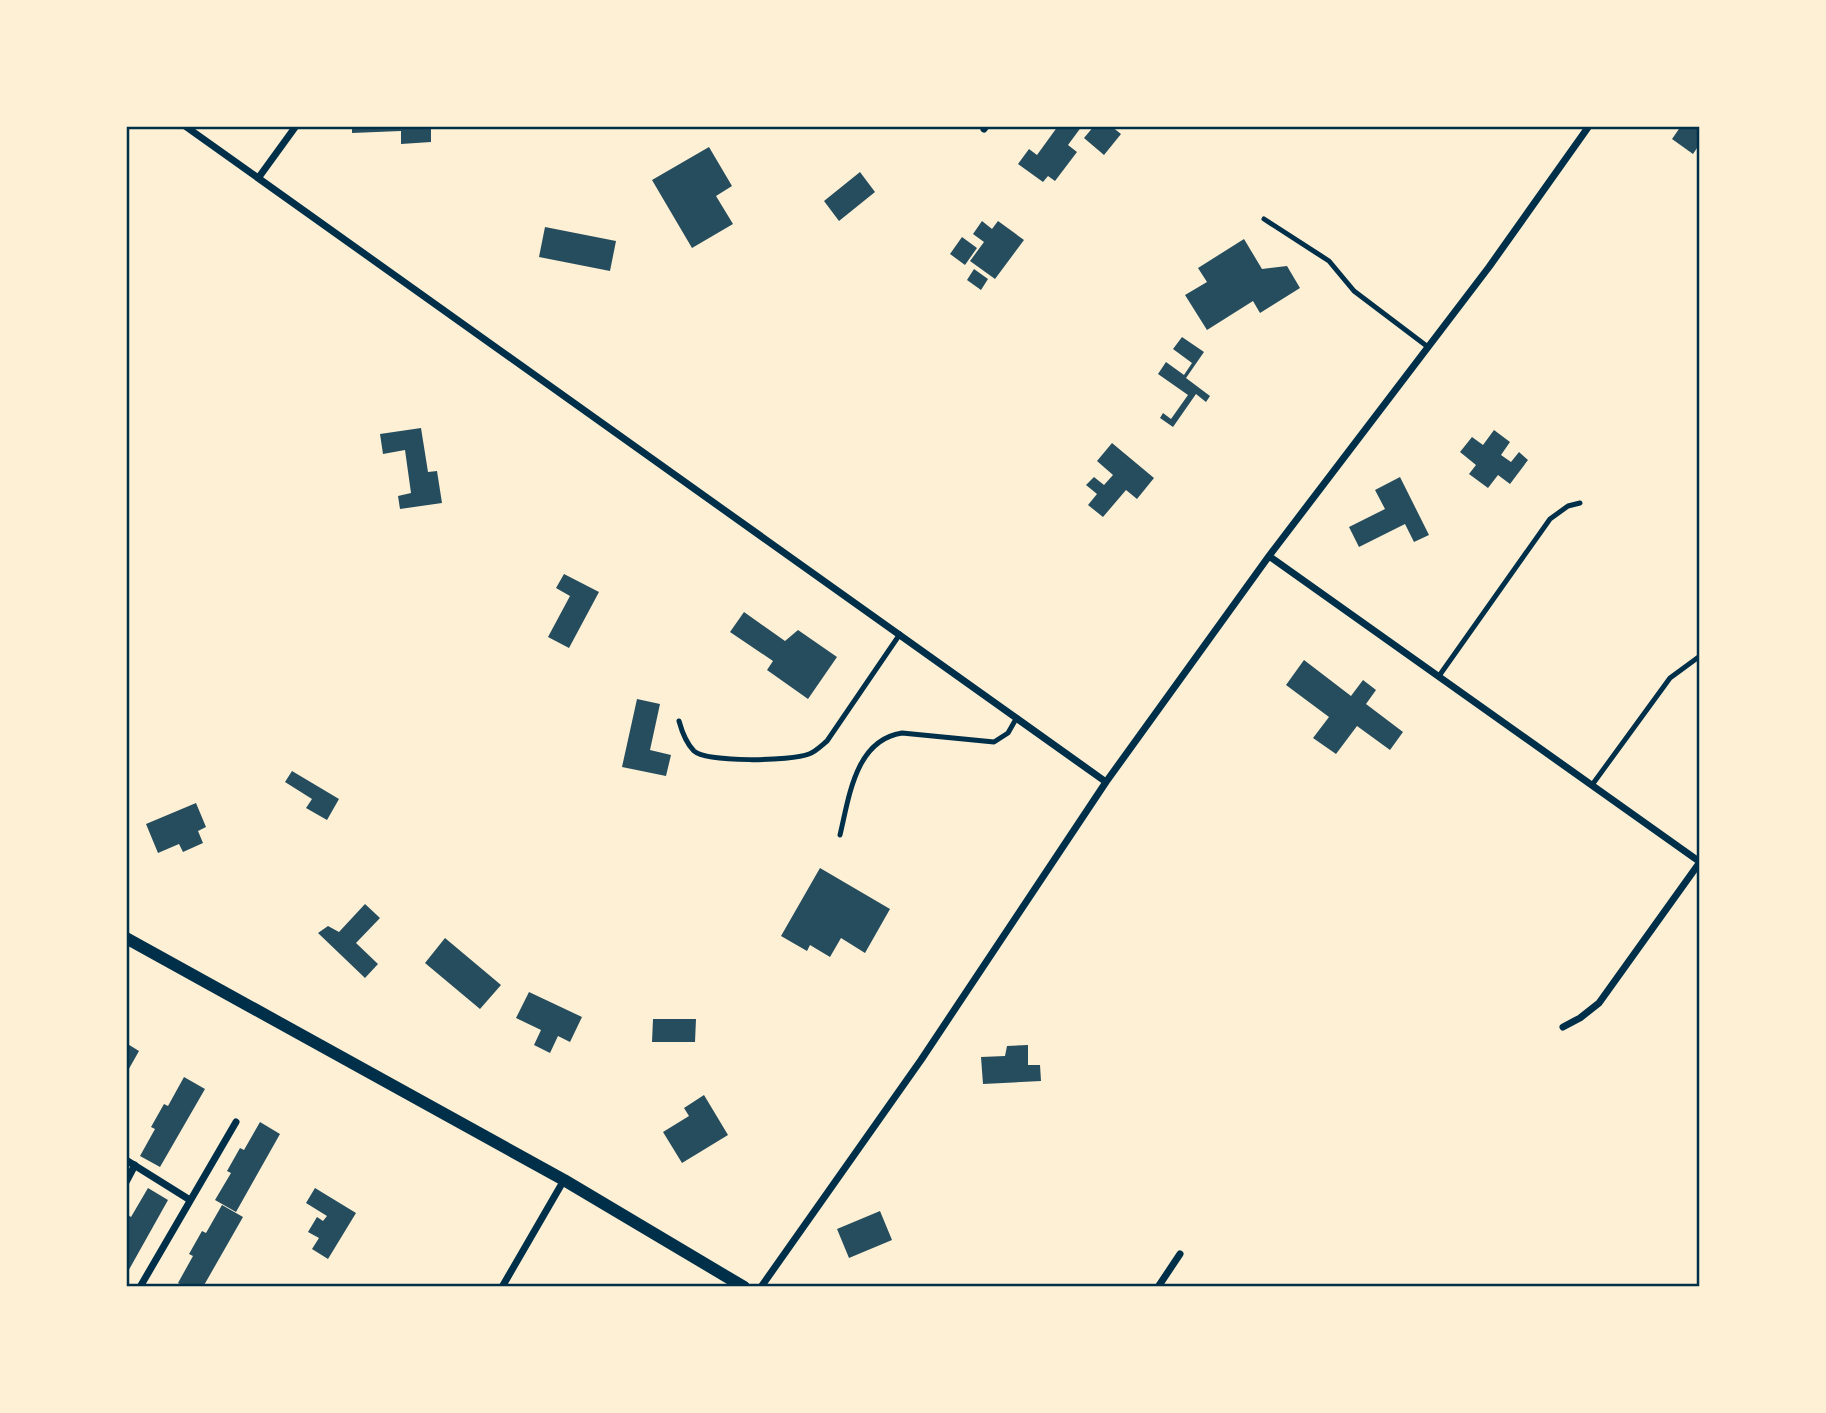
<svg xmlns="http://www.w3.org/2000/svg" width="1826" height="1413" font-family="'Roboto Condensed',sans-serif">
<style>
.building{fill:#264d5e}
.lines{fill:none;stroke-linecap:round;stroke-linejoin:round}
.service{stroke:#003049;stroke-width:5}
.minor{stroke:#003049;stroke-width:7}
.tertiary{stroke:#003049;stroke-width:12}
.neatline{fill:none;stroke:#003049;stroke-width:2.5}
</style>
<rect width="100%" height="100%" fill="#fdf0d5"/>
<path class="building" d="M352 126H431V142L401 144V131L352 133Z
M1058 126H1082L1068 145 1077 152 1055 181 1048 176 1043 182 1018 164 1029 149 1037 155Z
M1094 126H1111L1121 134 1104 155 1084 138Z
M1681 126H1700V149L1697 148 1693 154 1672 139Z
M709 147 732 186 716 196 733 224 692 248 652 180Z
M860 172 875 192 839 221 824 201Z
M982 221 992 229 998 221 1024 240 995 279 970 261 984 242 973 234Z
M545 227 616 241 610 271 539 257Z
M962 237 977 248 965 265 950 254Z
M1244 239 1262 269 1287 266 1300 288 1260 313 1253 301 1207 330 1185 295 1207 282 1198 268Z
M974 269 988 279 981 290 967 280Z
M1182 337 1204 352 1186 378 1210 396 1206 402 1196 394 1173 427 1160 418 1163 413 1171 419 1188 395 1158 374 1166 362 1184 375 1192 363 1173 349Z
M421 428 428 472 437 471 442 503 400 509 398 496 411 493 405 450 383 454 380 434Z
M1494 430 1510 442 1501 455 1511 462 1519 452 1528 460 1510 484 1498 475 1488 488 1469 474 1476 465 1460 452 1472 437 1483 445Z
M1112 443 1154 478 1137 499 1126 490 1103 517 1088 505 1097 494 1086 485 1094 477 1104 485 1113 475 1097 461Z
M1400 477 1429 535 1414 542 1405 524 1359 547 1349 527 1385 509 1375 490Z
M564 574 599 592 569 648 548 637 570 596 556 588Z
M744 612 785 641 798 630 837 657 808 699 767 670 773 661 730 632Z
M1304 660 1351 696 1363 680 1376 690 1366 704 1403 732 1390 750 1357 726 1336 754 1313 738 1329 717 1286 685Z
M637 699 660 704 650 750 671 755 666 776 622 767Z
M292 771 339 799 327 820 306 808 312 799 285 782Z
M196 803 206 827 198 831 203 843 183 852 179 844 158 853 146 824Z
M820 868 890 909 865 953 841 938 830 957 810 945 807 951 781 936Z
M365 904 380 918 356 943 378 964 365 978 318 933 328 926 339 932Z
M445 938 501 985 480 1009 425 963Z
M529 992 582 1017 570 1042 558 1036 550 1053 534 1045 541 1030 516 1018Z
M653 1019H696L695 1042H652Z
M126 1043 139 1051 126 1074Z
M1028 1045V1065H1040L1041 1081 983 1084 981 1057 1005 1056 1007 1046Z
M184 1077 205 1089 160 1167 140 1156 155 1129 151 1127 164 1104 168 1106Z
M704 1095 728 1135 682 1163 663 1132 689 1116 684 1108Z
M260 1122 280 1134 236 1212 215 1200 231 1173 227 1171 240 1148 244 1150Z
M148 1188 168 1200 126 1275V1218L128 1215 131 1217Z
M315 1188 356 1213 328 1259 312 1249 319 1238 308 1232 317 1217 323 1221 327 1216 306 1203Z
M222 1205 243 1217 203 1287H185L178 1283 193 1256 189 1254 202 1231 206 1233Z
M880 1211 892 1240 849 1258 837 1229Z"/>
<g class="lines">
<path class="service" d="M1264 219 1329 261 1354 291 1428 347
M1439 676 1550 519 1568 506 1580 503
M679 721C682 732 686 743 694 751 707 763 791 761 809 754 815 752 821 746 827 741L900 634
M1592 785 1670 678 1700 656
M840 835C849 798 855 740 902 733L994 742 1008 733 1016 719"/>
<path class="minor" d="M185 126 1106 782
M984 129 986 126
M259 177 296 126
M1269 556 1700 862
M1563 1027 1580 1018 1599 1003 1700 862
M126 1160 190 1200
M126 1182 135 1165
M140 1287 236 1122
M502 1287 564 1180
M761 1287 921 1060 1106 782 1269 556 1489 267 1589 126
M1158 1287 1180 1254"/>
<path class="tertiary" d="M126 938 564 1180 744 1287"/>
</g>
<rect width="1826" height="1413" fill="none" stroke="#fdf0d5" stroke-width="256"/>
<rect x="128" y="128" width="1570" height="1157" class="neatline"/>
</svg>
